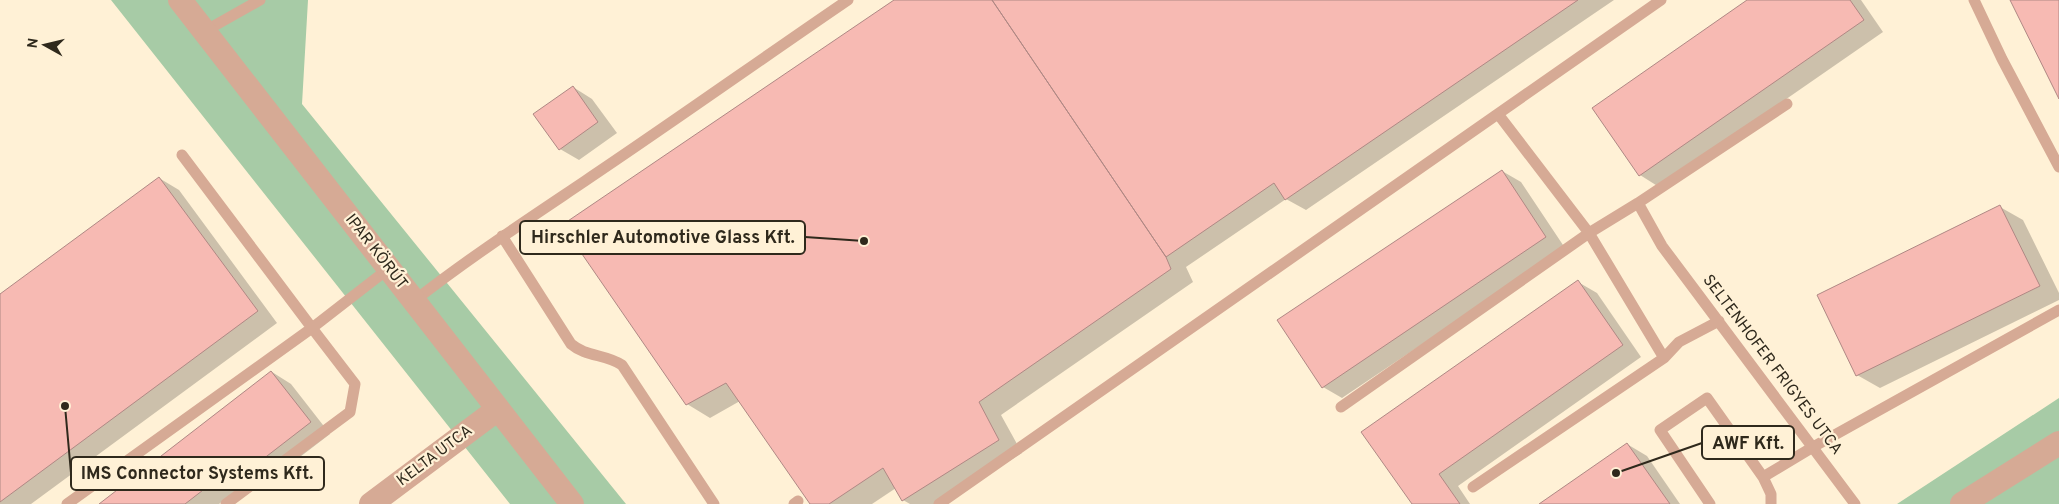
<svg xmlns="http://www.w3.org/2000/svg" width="2059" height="504" font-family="Overpass,sans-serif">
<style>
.green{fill:#a7cba6}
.shadow{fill:#0003}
.building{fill:#f7bab3;stroke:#af8884}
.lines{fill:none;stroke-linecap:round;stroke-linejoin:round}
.service{stroke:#d6aa95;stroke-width:11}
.minor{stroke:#d6aa95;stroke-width:24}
.labels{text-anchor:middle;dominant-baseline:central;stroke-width:4.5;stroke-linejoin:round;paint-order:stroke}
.street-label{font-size:16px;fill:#2f291c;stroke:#fff1d6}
.leader{fill:none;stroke:#2f291c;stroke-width:2}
.callout-dot{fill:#2f291c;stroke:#fff1d6;stroke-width:2}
.callout{fill:#fff1d6;stroke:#2f291c;stroke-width:2}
.callout-label{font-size:18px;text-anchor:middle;font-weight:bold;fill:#2f291c}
</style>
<rect width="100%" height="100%" fill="#fff1d6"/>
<path class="green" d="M111 0H308L302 104 626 504H510Z
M2059 398V504H1897Z"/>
<path class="shadow" d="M896 0H1614L1306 210 1286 199 1186 267 1193 282 1001 415 1022 453 941 504H910L903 500 896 488 872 504H812L740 401 710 418 687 404Z
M1750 0H1861L1883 32 1659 187 1640 175Z
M573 87 592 99 617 133 579 160 560 149Z
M1502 171 1521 182 1565 248 1342 398 1323 387Z
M159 178 179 190 277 323 31 504H0V296Z
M2000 207 2023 220 2059 293V300L1880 388 1857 375Z
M1578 282 1597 293 1641 357 1458 486 1470 504H1413Z
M272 372 291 384 330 434 266 483 254 476 219 504H101Z
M1627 444 1647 456 1680 504H1542Z"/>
<path class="building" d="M894 0H992L1166 257 1171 269 979 402 999 440 902 501 883 468 829 504H810L726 383 686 405 562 225Z
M992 0H1578L1285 200 1274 183 1166 257Z
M1747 0H1850L1864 20 1639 176 1592 108Z
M2010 0H2059V99Z
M573 86 598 122 559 150 533 114Z
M1502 170 1546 237 1322 388 1277 320Z
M159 177 258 311 0 502V294Z
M2000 205 2040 286 1856 376 1817 295Z
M1578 280 1623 345 1439 474 1460 504H1412L1361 432Z
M271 371 311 422 245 473 238 463 185 504H99Z
M1627 443 1670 504H1539Z"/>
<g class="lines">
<path class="service" d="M1974 0 2002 59 2059 167
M205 31 260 0
M1638 203 1787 104
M502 236 571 344C586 357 606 354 622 365L714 504
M414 301C469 258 527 220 585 181 673 122 760 60 848 0
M1664 358 1679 342 1719 321
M1341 407 1589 233 1638 203 1662 246 1855 504
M1763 477 1813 447 2059 310
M1473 487 1664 358 1589 233 1498 114
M67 504 312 328 182 155
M226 504 350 412 355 384 312 328 388 269
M794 504 798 501
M939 504 1661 0
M1710 504 1660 430 1707 398 1763 477 1771 494V504"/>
<path class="minor" d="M180 0 572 504
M371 504 498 409
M1962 504 2059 443"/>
</g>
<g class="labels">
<g class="street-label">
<text transform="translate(376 252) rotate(52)">IPAR KÖRÚT</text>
<text transform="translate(1772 365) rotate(53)">SELTENHOFER FRIGYES UTCA</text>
<text transform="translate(435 456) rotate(-37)">KELTA UTCA</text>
</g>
</g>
<path class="leader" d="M864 241L805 237M1616 473L1702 443M65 406L71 473"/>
<g class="callout-dot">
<circle cx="864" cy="241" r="5"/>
<circle cx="1616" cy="473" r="5"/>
<circle cx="65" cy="406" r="5"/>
</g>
<g class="callout">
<rect x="520" y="221" width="285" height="33" rx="5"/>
<rect x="1702" y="426" width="92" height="33" rx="5"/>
<rect x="71" y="457" width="253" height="33" rx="5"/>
</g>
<g class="callout-label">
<text x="663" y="243">Hirschler Automotive Glass Kft.</text>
<text x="1748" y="449">AWF Kft.</text>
<text x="197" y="479">IMS Connector Systems Kft.</text>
</g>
<g transform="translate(45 45) rotate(278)" stroke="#fff1d6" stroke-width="4" paint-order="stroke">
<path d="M0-4L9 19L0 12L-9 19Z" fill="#2f291c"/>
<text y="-8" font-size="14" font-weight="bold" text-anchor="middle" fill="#2f291c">N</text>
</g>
</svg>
